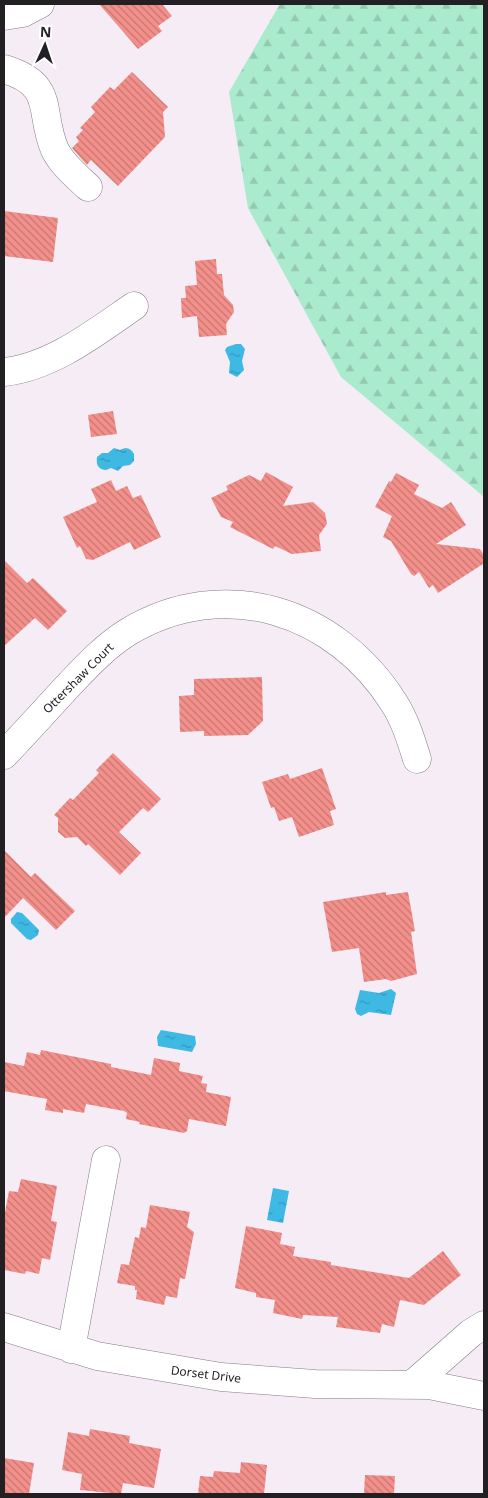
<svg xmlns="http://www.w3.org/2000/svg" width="488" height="1498" font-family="'Noto Sans',sans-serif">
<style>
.forest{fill:url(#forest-firs)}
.water{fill:url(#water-ripples)}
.building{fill:url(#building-back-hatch)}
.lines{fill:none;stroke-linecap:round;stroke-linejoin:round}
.minor-casing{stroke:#837c85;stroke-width:29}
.minor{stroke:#fff;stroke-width:28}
.labels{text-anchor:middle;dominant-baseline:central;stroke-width:4;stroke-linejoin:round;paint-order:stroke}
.street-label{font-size:12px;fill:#232024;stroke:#fff}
</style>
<defs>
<pattern id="forest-firs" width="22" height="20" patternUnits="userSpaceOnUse" patternTransform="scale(1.25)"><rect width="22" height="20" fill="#abebcd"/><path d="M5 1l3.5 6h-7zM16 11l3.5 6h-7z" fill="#93c9b0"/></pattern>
<pattern id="water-ripples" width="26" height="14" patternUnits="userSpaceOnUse" patternTransform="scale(1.25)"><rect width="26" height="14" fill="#3db9e4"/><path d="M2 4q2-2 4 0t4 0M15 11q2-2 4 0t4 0" fill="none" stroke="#3396b9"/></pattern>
<pattern id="building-back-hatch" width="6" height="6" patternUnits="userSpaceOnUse" patternTransform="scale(1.25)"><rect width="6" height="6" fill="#f4908b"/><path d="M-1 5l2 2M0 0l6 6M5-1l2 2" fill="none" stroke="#c57571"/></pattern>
</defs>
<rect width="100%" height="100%" fill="#f5ecf6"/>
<path class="forest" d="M280 4H484V497L341 377 248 208 229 92Z"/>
<path class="water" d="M236 344H241L245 349 242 361 244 370 237 377 229 373 230 362 225 350 227 347Z
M114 448 120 450C126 447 131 448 134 454V461L130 465 123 466 118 471 111 468 106 470C98 469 96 465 97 457L102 453H108Z
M17 912 22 913 39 930 38 935 31 940 27 939 11 923V919Z
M391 989 396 993 391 1015 369 1012 361 1016 357 1014 355 1009 360 990 379 993Z
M161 1030 195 1036 196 1044 192 1052 158 1046 157 1037Z
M273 1188 289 1191 283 1223 267 1220Z"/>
<path class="building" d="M99 4H162L172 16 158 26 162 31 138 49Z
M132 72 168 107 163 112 165 137 118 186 91 160 87 165 72 148 79 141 76 137 83 130 80 128 95 112 91 107 110 87 114 90Z
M4 211 58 218 53 262 4 256Z
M216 259 217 274H222L224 295 233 305 234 312 226 324 227 335 199 337 197 316 182 318 181 298H186L185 286 197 285 195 261Z
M113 411 117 434 91 437 88 415Z
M266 472 293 487 283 506 313 502 325 513 327 524 319 535 321 551 292 554 275 546 273 549 230 527 233 522 221 517 211 498 228 490 226 486 249 475 261 481Z
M396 473 419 485 414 494 442 508 451 502 466 525 436 544 480 549 484 555 483 564 438 593 433 585 429 588 419 572 414 576 411 574 391 541 383 537 392 516 375 507 389 481 391 482Z
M111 480 116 491 127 486 133 498 141 495 161 537 134 550 130 542 93 560 86 559 80 546 77 548 63 517 97 502 91 489Z
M4 560 27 583 33 578 67 611 48 630 35 618 4 646Z
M262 677 263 721 248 735 204 736V731L180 732 179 696 194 695V679Z
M113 753 161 799 148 812 143 808 119 832 141 853 120 875 88 844 86 846 77 837 65 838 58 832V818L54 815 70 798 73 800 99 773 96 770Z
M322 768 336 809 330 811 334 825 299 837 292 817 279 821 274 807 271 808 262 782 288 774 290 779Z
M4 850 31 877 35 873 75 911 56 930 23 898 4 918Z
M386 892V895L408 892 415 931 411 932 417 974 391 981 386 979 364 982 359 948 332 952 323 902Z
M41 1050 111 1064V1067L151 1075 154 1058 180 1063 179 1071 203 1076 201 1083 207 1084 206 1092 231 1097 226 1126 189 1119 187 1131 184 1133 139 1124 140 1122 126 1119 127 1113 124 1111 86 1104 84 1113 63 1109V1113L45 1110 47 1099 4 1091V1062L24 1066 27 1052 40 1055Z
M21 1179 57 1186 51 1221 57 1222 52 1249 50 1260 42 1258 39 1274 26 1271 25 1274 4 1270V1218L9 1191 18 1192Z
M150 1205 190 1212 187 1227 194 1232 185 1279 180 1278 177 1298 166 1296 164 1305 136 1299 137 1290H135V1286L117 1283 121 1264 129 1265 135 1237 139 1238 141 1227 146 1228Z
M246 1226 282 1233 280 1244 295 1247 293 1256 331 1262V1265L409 1278 443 1251 461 1275 424 1305 400 1300 394 1327 382 1324 380 1333 336 1327 338 1317 303 1315 302 1319 273 1313 275 1300 256 1297V1293L235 1288Z
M90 1429 130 1436 129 1443 161 1449 154 1488 123 1483 121 1494 80 1490 82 1474 62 1470 68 1432 89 1436Z
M4 1458 34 1463 29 1494H4Z
M241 1462 267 1465 264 1494H198L200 1476 213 1477 214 1471 240 1473Z
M365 1475 395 1476 394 1494H364Z"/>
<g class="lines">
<g class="minor-casing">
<path id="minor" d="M4 16 23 13 40 4
M4 69C57 85 38 111 55 150 62 164 76 176 88 187
M4 372C52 367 96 332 134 306
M4 755C25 733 45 711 66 688 85 668 104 647 128 632 225 574 336 611 394 703 405 720 411 740 417 759
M4 1327 97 1356 221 1377 315 1384 429 1385 484 1396
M71 1349 106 1160
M413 1384 471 1333 484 1325"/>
</g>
<use href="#minor" class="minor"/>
</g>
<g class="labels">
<g class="street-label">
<text transform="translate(78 678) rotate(-45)">Ottershaw Court</text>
<text transform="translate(206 1374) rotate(7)">Dorset Drive</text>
</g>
</g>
<rect width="488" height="1498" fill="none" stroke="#232024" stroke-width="10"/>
<g transform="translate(45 45) rotate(3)" stroke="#ffffff" stroke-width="4" paint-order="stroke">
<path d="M0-4L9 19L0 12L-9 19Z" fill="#232024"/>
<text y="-8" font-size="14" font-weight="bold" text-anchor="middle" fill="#232024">N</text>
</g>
</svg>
